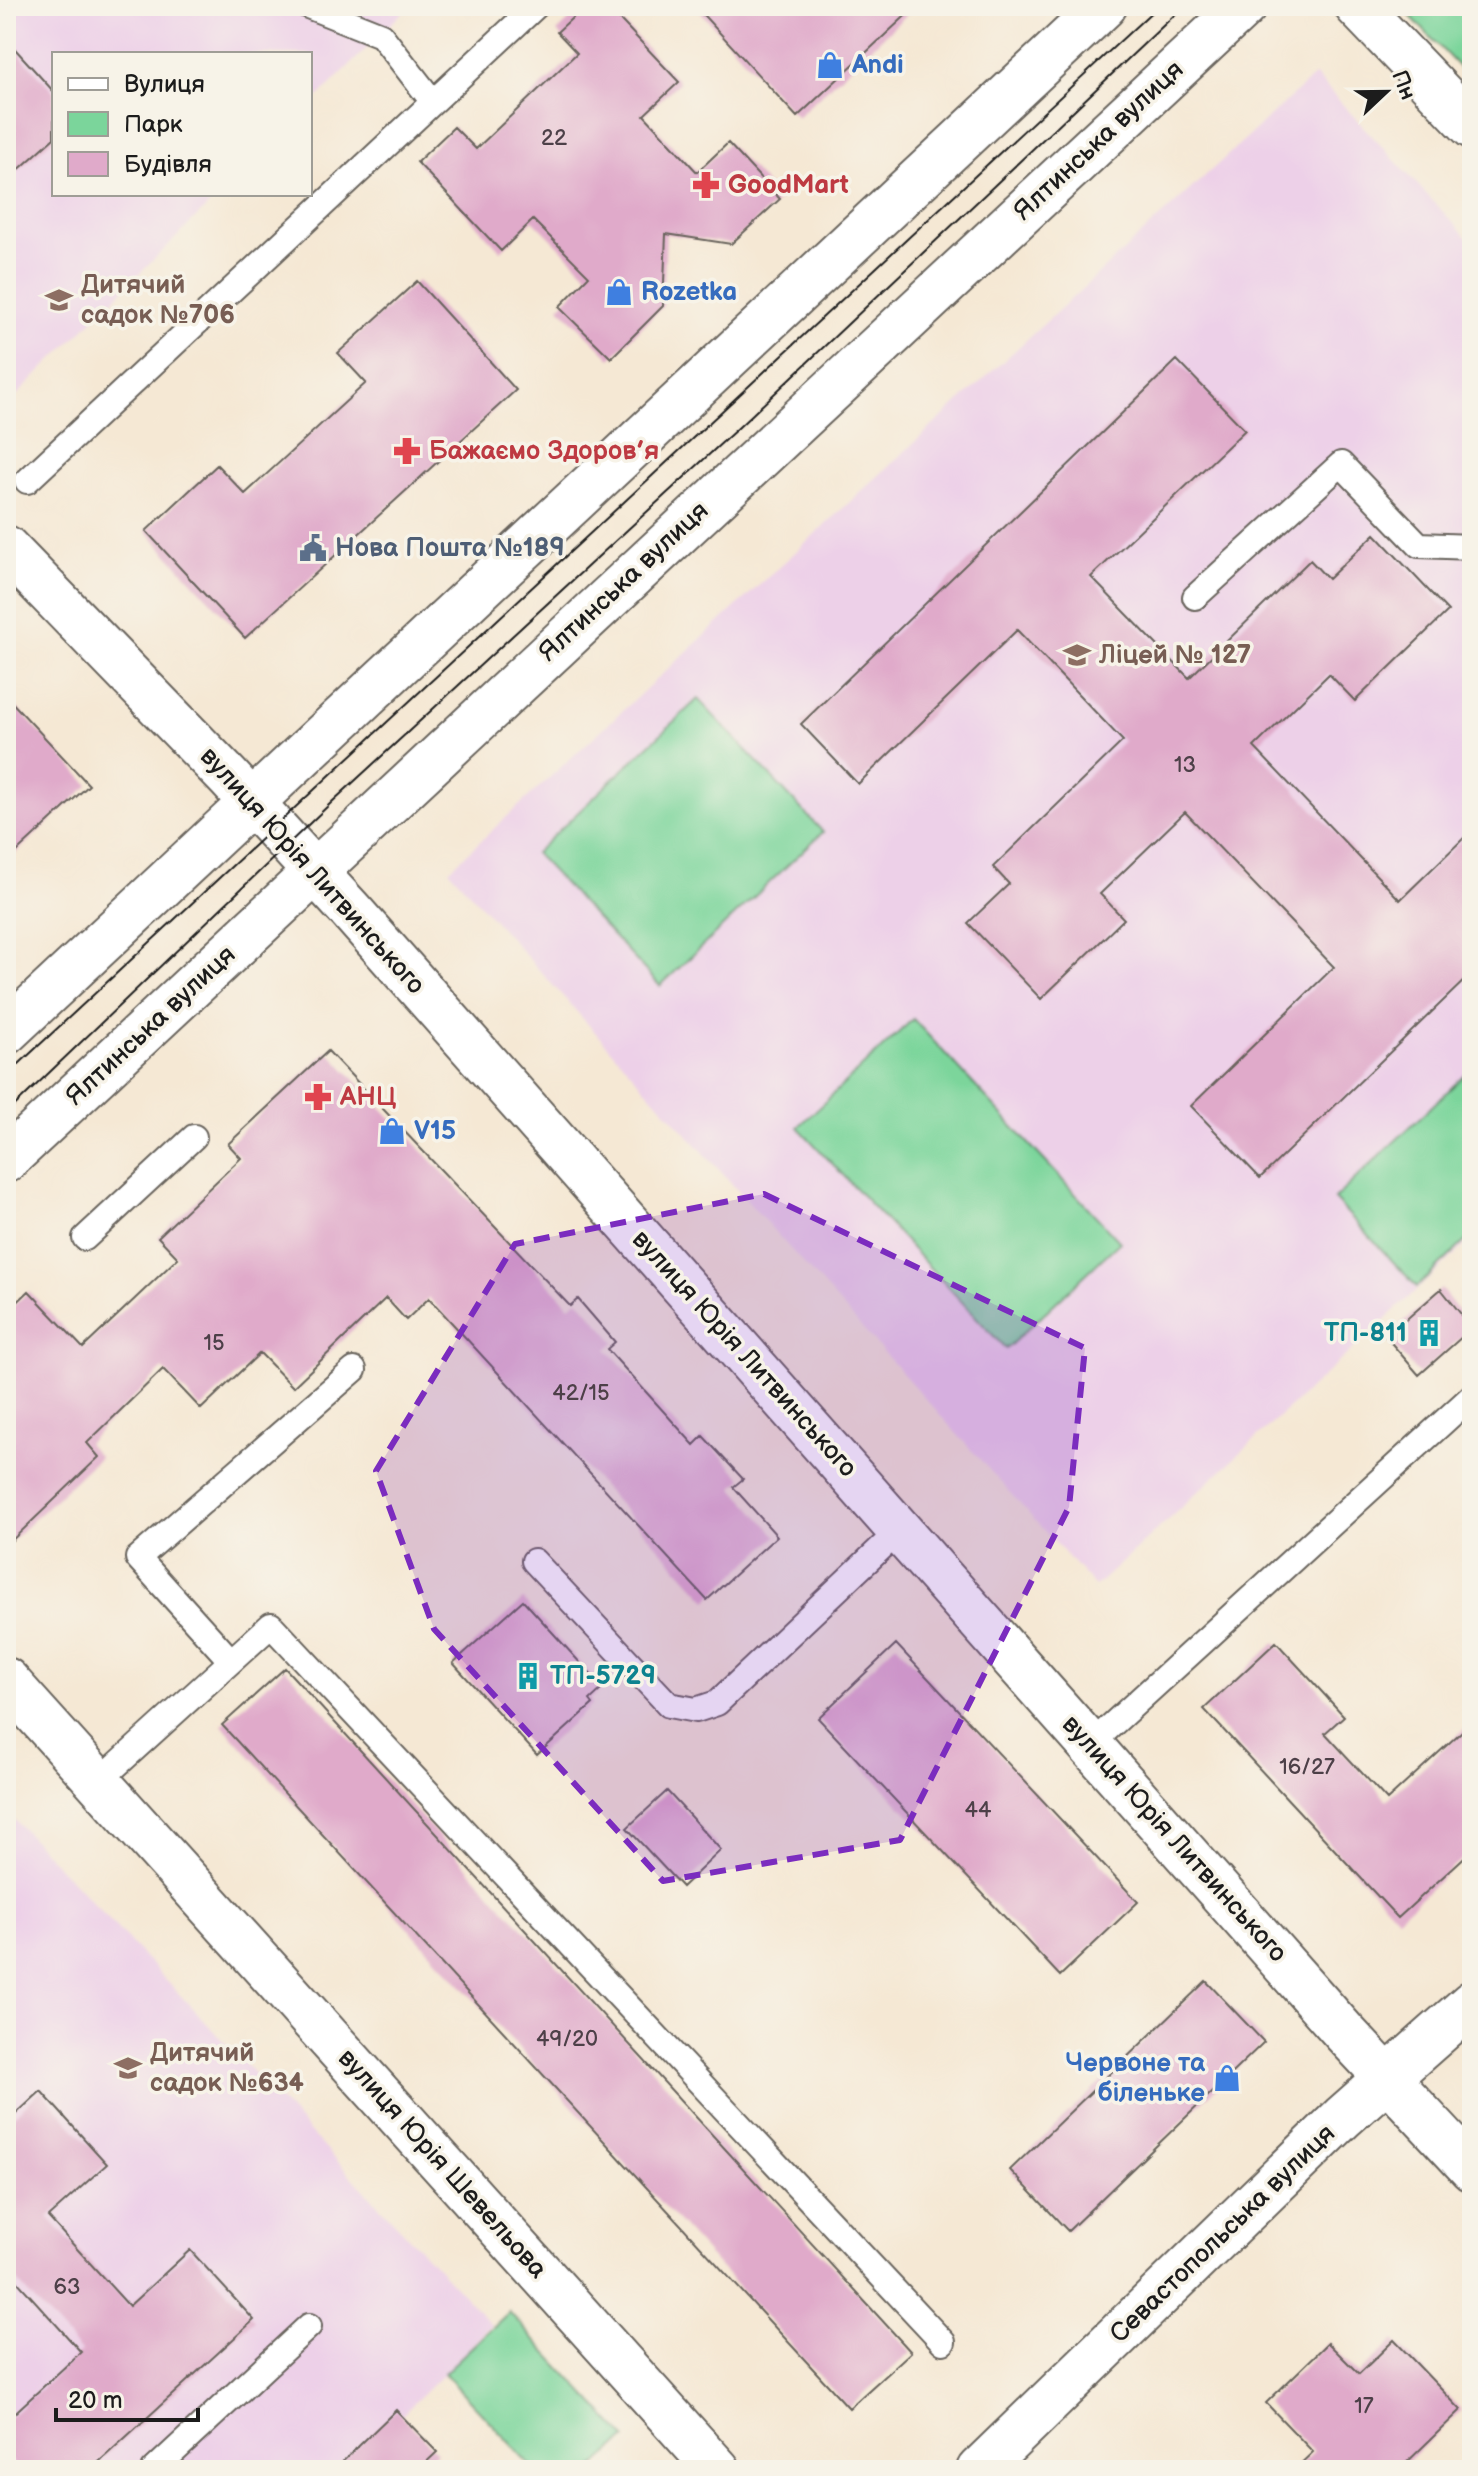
<svg xmlns="http://www.w3.org/2000/svg" width="1478" height="2476" font-family="'Balsamiq Sans',sans-serif">
<style>
.built{fill:#edd0e8}
.green{fill:#7bd59b;stroke:#4c785c;stroke-width:2}
.building{fill:#e0aaca}
.lines{fill:none;stroke-linecap:round;stroke-linejoin:round}
.service-casing{stroke:#68635c;stroke-width:28}
.minor-casing{stroke:#68635c;stroke-width:48}
.tertiary-casing{stroke:#68635c;stroke-width:48}
.service{stroke:#fff;stroke-width:24}
.minor{stroke:#fff;stroke-width:44}
.tertiary{stroke:#fff;stroke-width:44}
.tram{stroke:#1c1c1c;stroke-width:2}
.marked{fill:#7b2cbf;fill-opacity:0.2;stroke:#7b2cbf;stroke-width:6;stroke-dasharray:16 10;stroke-linejoin:round}
.labels{text-anchor:middle;dominant-baseline:central;stroke-width:7;stroke-linejoin:round;paint-order:stroke}
.number-label{font-size:22px;fill:#4d4048}
.shop-label{font-size:26px;font-weight:bold;fill:#366cbe;stroke:#f7f3e8;text-anchor:start}
.street-label{font-size:26px;fill:#1c1c1c;stroke:#f7f3e8}
.health-label{font-size:26px;font-weight:bold;fill:#be3a42;stroke:#f7f3e8;text-anchor:start}
.education-label{font-size:26px;font-weight:bold;fill:#785e54;stroke:#f7f3e8;text-anchor:start}
.service-label{font-size:26px;font-weight:bold;fill:#4e5e75;stroke:#f7f3e8;text-anchor:start}
.culture-label{font-size:26px;font-weight:bold;fill:#0d838f;stroke:#f7f3e8;text-anchor:end}
</style>
<rect width="100%" height="100%" fill="#f7f3e8"/>
<filter id="ink" filterUnits="userSpaceOnUse"><feTurbulence type="fractalNoise" baseFrequency=".0125" numOctaves="2"/><feDisplacementMap in="SourceGraphic" scale="16" xChannelSelector="R" yChannelSelector="G"/><feConvolveMatrix kernelMatrix="1 2 1 2 8 2 1 2 1" color-interpolation-filters="sRGB"/></filter>
<filter id="wash" filterUnits="userSpaceOnUse"><feTurbulence type="fractalNoise" baseFrequency=".006" numOctaves="4" result="noise"/><feDisplacementMap in="SourceGraphic" scale="32" xChannelSelector="R" yChannelSelector="G"/><feGaussianBlur stdDeviation="1.8" result="paint"/><feColorMatrix in="noise" values="0 0 0 0 0 0 0 0 0 0 0 0 0 0 0 0 0 1.4 0 .05"/><feComposite in="paint" operator="in"/></filter>
<g filter="url(#wash)">
<rect width="100%" height="100%" fill="#f5e8d4"/>
<path class="built" d="M6 6H409L310 105V54H54V194H220L6 406Z
M1315 75 1472 243V1239L1095 1587 449 870Z
M6 1811 492 2325 347 2470H6Z"/>
<path class="green" d="M1401 6H1472V81Z
M698 699 823 832 660 986 535 853Z
M913 1019 1120 1242 1006 1349 798 1127Z
M1472 1068V1235L1417 1287 1334 1199Z
M509 2312 626 2438 591 2470H535L444 2373Z"/>
<g id="blocks">
<path class="building" d="M585 6H607L679 82 644 115 697 172 728 143 780 199 731 244 666 234 663 306 611 358 559 307 589 276 533 220 501 251 417 162 454 127 476 149 577 53 557 32Z
M695 6H916L797 117Z
M6 39 54 92V138L6 181Z
M417 281 516 390 245 638 146 531 217 465 245 494 366 383 338 353Z
M1177 360 1245 430 1091 577 1189 678 1310 560 1328 579 1375 534 1448 611 1355 701 1329 674 1254 747 1400 900 1472 830V973L1260 1178 1191 1106 1334 967 1185 812 1100 894 1124 919 1041 999 968 923 1009 884 993 867 1123 741 1017 630 858 784 801 724Z
M6 696 89 785 6 862Z
M328 1051 570 1306 578 1299 615 1342 607 1349 694 1445 703 1436 743 1479 733 1487 777 1536 707 1600 429 1298 406 1320 386 1298 293 1387 260 1353 201 1409 163 1369 87 1443 99 1457 6 1546V1313L29 1291 83 1348 178 1258 158 1237 241 1158 228 1144Z
M1441 1289 1472 1328 1419 1375 1386 1337Z
M523 1600 603 1688 590 1700 593 1704 537 1755 453 1663Z
M1276 1642 1344 1716 1325 1733 1387 1800 1472 1722V1850L1398 1918 1204 1709Z
M896 1644 1138 1902 1060 1976 818 1718Z
M285 1668 911 2352 849 2408 222 1725Z
M667 1791 721 1850 682 1887 627 1828Z
M1206 1981 1264 2042 1068 2231 1010 2170Z
M41 2091 107 2164 48 2217 129 2306 190 2250 254 2320 90 2470H19L6 2455V2421L81 2352 6 2269V2123Z
M1394 2340 1461 2410 1399 2470H1294L1313 2452 1266 2403 1328 2343 1359 2374Z
M396 2410 437 2452 418 2470H334Z"/>
</g>
</g>
<g filter="url(#ink)">
<use href="#blocks" fill-opacity="0" stroke="#68635c" stroke-width="2"/>
<g class="lines">
<g class="service-casing">
<path id="service" d="M308 6 381 35 433 102
M27 481 536 6
M1195 597 1341 464 1419 545 1472 547
M85 1238 194 1137
M534 1561 669 1705 696 1710 717 1703 900 1530
M231 1661 138 1558 354 1370
M1090 1745 1472 1396
M98 1782 271 1625 943 2342
M154 2470 309 2326"/>
</g>
<g class="minor-casing">
<path id="minor" d="M1357 6 1472 126
M6 548 229 778 351 911 1344 2032 1472 2169
M6 1680 718 2470
M979 2470 1343 2117 1472 2003"/>
</g>
<g class="tertiary-casing">
<path id="tertiary" d="M6 1032 1104 6
M6 1160 1244 6"/>
</g>
<use href="#service" class="service"/>
<use href="#minor" class="minor"/>
<use href="#tertiary" class="tertiary"/>
<path class="tram" d="M6 1076 1158 6
M6 1114 332 802 739 427 1184 6"/>
</g>
</g>
<path class="marked" d="M764 1194 1085 1348 1069 1507 900 1840 663 1881 434 1629 376 1471 515 1244Z"/>
<defs>
<g id="shop-bare" transform="scale(2.16)"><path d="M-5-2.5h2.3a2.7 3.5 0 0 1 5.4 0H5L5.5 6h-11ZM-1.5-2.5h3a1.5 2.3 0 0 0-3 0Z" fill="#3f7fe0" stroke="#f7f3e8" stroke-width="2.5" paint-order="stroke"/></g>
<g id="pharmacy-bare" transform="scale(2.16)"><path d="M-2-6h4v4h4v4h-4v4h-4v-4h-4v-4h4Z" fill="#e0444e" stroke="#f7f3e8" stroke-width="2.5" paint-order="stroke"/></g>
<g id="school-bare" transform="scale(2.16)"><path d="M0-5L7-2L0 1L-7-2ZM-4 1L0 2.5L4 1V4Q0 6-4 4Z" fill="#8d6e63" stroke="#f7f3e8" stroke-width="2.5" paint-order="stroke"/></g>
<g id="civic-bare" transform="scale(2.16)"><path d="M-.6-6.5H3V-4.5H.6V-3L4-1V1h2V6H-6V1h2V-1L-.6-3ZM-1.2 2.5V6h2.4V2.5Z" fill="#5c6f8a" stroke="#f7f3e8" stroke-width="2.5" paint-order="stroke"/></g>
<g id="building-bare" transform="scale(2.16)"><path d="M-4-6H4V6H1V3H-1V6H-4ZM-2.5-4.3h1.7v1.8h-1.7ZM.8-4.3h1.7v1.8H.8ZM-2.5-1h1.7V.8h-1.7ZM.8-1h1.7V.8H.8Z" fill="#0f9aa8" stroke="#f7f3e8" stroke-width="2.5" paint-order="stroke"/></g>
</defs>
<g fill-rule="evenodd">
<use href="#shop-bare" x="830" y="65"/>
<use href="#pharmacy-bare" x="706" y="185"/>
<use href="#shop-bare" x="619" y="292"/>
<use href="#school-bare" x="59" y="300"/>
<use href="#pharmacy-bare" x="407" y="451"/>
<use href="#civic-bare" x="313" y="548"/>
<use href="#school-bare" x="1077" y="655"/>
<use href="#pharmacy-bare" x="318" y="1097"/>
<use href="#shop-bare" x="392" y="1131"/>
<use href="#building-bare" x="1429" y="1333"/>
<use href="#building-bare" x="528" y="1676"/>
<use href="#school-bare" x="128" y="2068"/>
<use href="#shop-bare" x="1227" y="2078"/>
</g>
<g class="labels">
<g class="number-label">
<text x="554" y="138">22</text>
<text x="1185" y="765">13</text>
<text x="214" y="1343">15</text>
<text x="581" y="1393">42/15</text>
<text x="1307" y="1767">16/27</text>
<text x="978" y="1810">44</text>
<text x="567" y="2039">49/20</text>
<text x="67" y="2287">63</text>
<text x="1364" y="2406">17</text>
</g>
<g class="shop-label">
<text x="852" y="65">Andi</text>
<text x="641" y="292">Rozetka</text>
<text x="414" y="1131">V15</text>
<text x="1205" y="2063" text-anchor="end">Червоне та<tspan x="1205" dy="30">біленьке</tspan></text>
</g>
<g class="street-label">
<text transform="translate(1099 141) rotate(-43)">Ялтинська вулиця</text>
<text transform="translate(624 582) rotate(-43)">Ялтинська вулиця</text>
<text transform="translate(312 871) rotate(48)">вулиця Юрія Литвинського</text>
<text transform="translate(151 1026) rotate(-43)">Ялтинська вулиця</text>
<text transform="translate(744 1354) rotate(48)">вулиця Юрія Литвинського</text>
<text transform="translate(1174 1839) rotate(48)">вулиця Юрія Литвинського</text>
<text transform="translate(442 2164) rotate(48)">вулиця Юрія Шевельова</text>
<text transform="translate(1223 2234) rotate(-44)">Севастопольська вулиця</text>
</g>
<g class="health-label">
<text x="728" y="185">GoodMart</text>
<text x="429" y="451">Бажаємо Здоров’я</text>
<text x="340" y="1097">АНЦ</text>
</g>
<g class="education-label">
<text x="81" y="285">Дитячий<tspan x="81" dy="30">садок №706</tspan></text>
<text x="1099" y="655">Ліцей № 127</text>
<text x="150" y="2053">Дитячий<tspan x="150" dy="30">садок №634</tspan></text>
</g>
<g class="service-label">
<text x="335" y="548">Нова Пошта №189</text>
</g>
<g class="culture-label">
<text x="1407" y="1333">ТП-811</text>
<text x="550" y="1676" text-anchor="start">ТП-5729</text>
</g>
</g>
<rect width="1478" height="2476" fill="none" stroke="#f7f3e8" stroke-width="32"/>
<rect x="52" y="52" width="260" height="144" fill="#f7f3e8" stroke="#9f9d96" stroke-width="2"/>
<rect x="68" y="78" width="40" height="12" fill="#ffffff" stroke="#9f9d96" stroke-width="2"/>
<text x="124" y="92" font-size="24" fill="#1c1c1c">Вулиця</text>
<rect x="68" y="112" width="40" height="24" fill="#7bd59b" stroke="#9f9d96" stroke-width="2"/>
<text x="124" y="132" font-size="24" fill="#1c1c1c">Парк</text>
<rect x="68" y="152" width="40" height="24" fill="#e0aaca" stroke="#9f9d96" stroke-width="2"/>
<text x="124" y="172" font-size="24" fill="#1c1c1c">Будівля</text>
<g transform="translate(1386 92) rotate(68)" stroke="#f7f3e8" stroke-width="6" paint-order="stroke">
<path d="M0-6L14 30L0 20L-14 30Z" fill="#1c1c1c"/>
<text y="-12" font-size="22" font-weight="bold" text-anchor="middle" fill="#1c1c1c">Пн</text>
</g>
<path d="M56 2408v12h142v-12" fill="none" stroke="#1c1c1c" stroke-width="4"/>
<text x="68" y="2408" font-size="24" fill="#1c1c1c" stroke="#f7f3e8" stroke-width="6" paint-order="stroke">20 m</text>
</svg>
